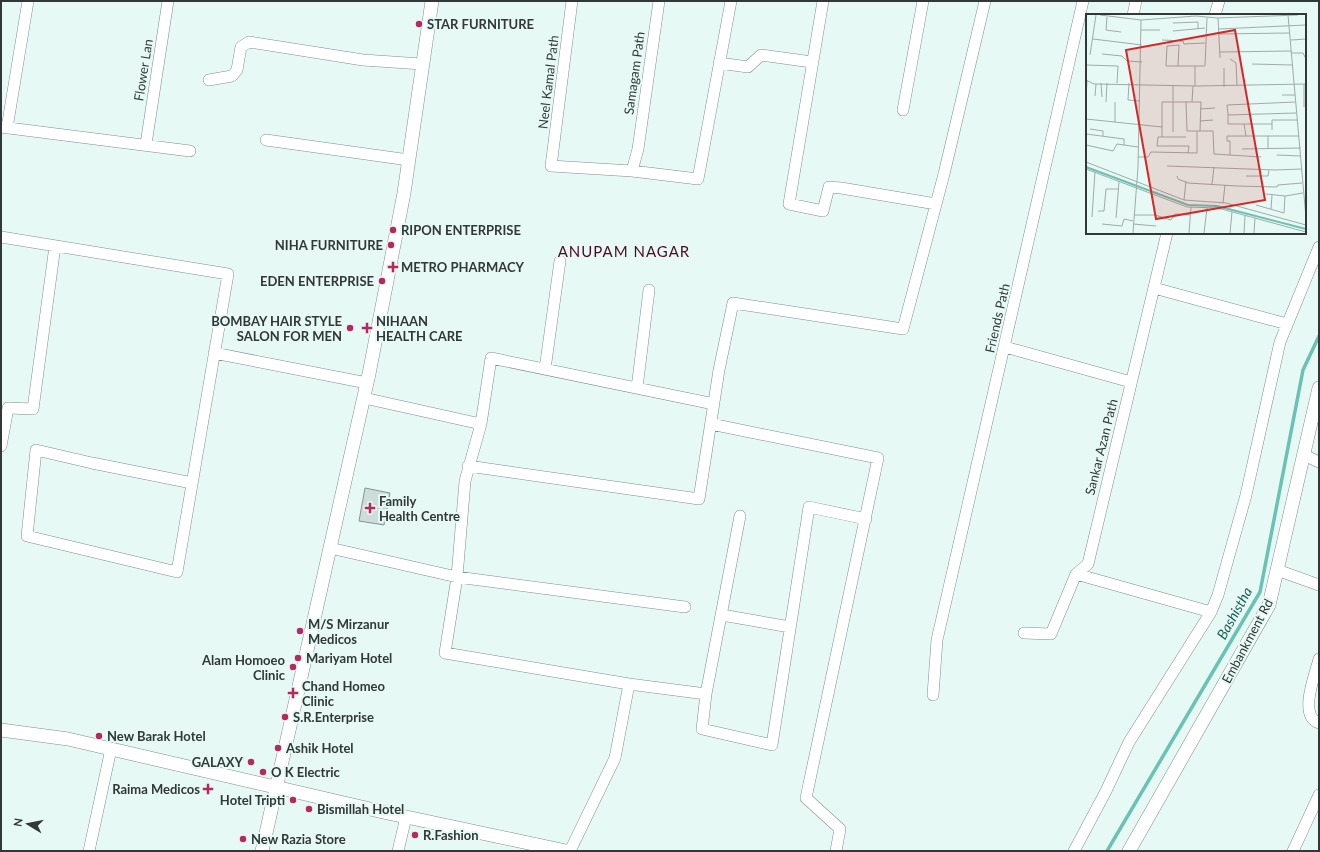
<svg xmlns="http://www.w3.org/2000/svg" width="1320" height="852" font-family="Lato,sans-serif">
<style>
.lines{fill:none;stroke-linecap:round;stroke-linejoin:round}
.stream{stroke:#6ac2b4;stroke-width:3.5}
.building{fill:#ccddda;stroke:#869592}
.minor-casing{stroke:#7f8f8b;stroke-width:12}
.tertiary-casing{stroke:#7f8f8b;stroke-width:14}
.minor{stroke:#fff;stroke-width:11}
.tertiary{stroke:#fff;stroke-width:13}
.poi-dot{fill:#b6295f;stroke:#e7f9f5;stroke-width:1.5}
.labels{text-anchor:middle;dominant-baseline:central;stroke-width:4;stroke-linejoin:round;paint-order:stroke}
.poi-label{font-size:13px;font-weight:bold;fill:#313837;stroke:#e7f9f5;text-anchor:start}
.street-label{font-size:13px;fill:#313837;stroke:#e7f9f5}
.water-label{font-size:14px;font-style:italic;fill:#165f56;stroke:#e7f9f5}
.quarter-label{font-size:15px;letter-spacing:1px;fill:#4e0a25;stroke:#e7f9f5}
.inset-river{fill:none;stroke:#6ac2b4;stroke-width:2}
.inset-road{fill:none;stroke:#9eaca9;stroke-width:1}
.view{fill:#d62828;fill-opacity:0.15;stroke:#d62828;stroke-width:2}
.inset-edge{fill:none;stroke:#313837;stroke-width:2}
</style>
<rect width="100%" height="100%" fill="#e7f9f5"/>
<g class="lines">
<path class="stream" d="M1107 851 1260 592 1303 370 1319 336"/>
</g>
<path class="building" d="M365 488 390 493 384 525 359 521Z"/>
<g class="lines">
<g class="minor-casing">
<path id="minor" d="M572 1 551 166 632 171
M659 1 638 149 632 171 698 179 731 1
M823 1 789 204 823 211 829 187 841 188 936 204
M1133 15 1136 1
M1215 15 1219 1
M719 63 748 67 761 55 812 62
M209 80 232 76 237 70 241 47 249 42 363 60 422 64
M903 110 923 1
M1 127 190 151
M7 128 28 1
M266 140 409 160
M146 144 168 1
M1 237 228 274 177 572 27 536 36 450 92 463 192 483
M1154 288 1287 324
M1005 347 1131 382
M214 353 367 383
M545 369 560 261
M637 388 649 290
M364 398 481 424
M714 404 491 358 481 424 465 481 457 577 445 653 629 684 706 694 740 516
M711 424 878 458 806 798 840 829 836 851
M1 446 8 408 33 409 55 246
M1304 455 1319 462
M468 466 699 499 719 370 733 303 903 329 944 174 985 1
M330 548 457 577 685 607
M1277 570 1319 585
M1076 574 1211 612 1218 595 1246 495 1280 342 1319 247
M722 615 790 627
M1024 633 1051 634 1076 574 1088 564 1167 233
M1319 659C1315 675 1298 716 1319 723
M706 694 702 729 772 745 809 507 866 519
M933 695 937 640 1083 1
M89 851 111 749
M398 851 406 817
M570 851 615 758 629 684
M1074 851 1106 791 1129 742 1211 612
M1293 851 1319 795"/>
</g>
<g class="tertiary-casing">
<path id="tertiary" d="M1 730 68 739 383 812 566 851
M262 851 369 374 404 193 432 1
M1129 851 1269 605 1319 388"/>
</g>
<use href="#minor" class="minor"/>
<use href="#tertiary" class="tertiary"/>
</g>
<g class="poi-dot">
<circle cx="419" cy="24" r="4"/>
<circle cx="393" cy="230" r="4"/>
<circle cx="391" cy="245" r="4"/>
<path d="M391 261h4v4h4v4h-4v4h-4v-4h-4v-4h4z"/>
<circle cx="382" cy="281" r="4"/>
<circle cx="350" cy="328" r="4"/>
<path d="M365 322h4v4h4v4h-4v4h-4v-4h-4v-4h4z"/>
<path d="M368 502h4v4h4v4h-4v4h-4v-4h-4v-4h4z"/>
<circle cx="300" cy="631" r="4"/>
<circle cx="298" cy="658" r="4"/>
<circle cx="293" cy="667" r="4"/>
<path d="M291 687h4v4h4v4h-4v4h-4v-4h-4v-4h4z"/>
<circle cx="285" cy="717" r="4"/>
<circle cx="99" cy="736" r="4"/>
<circle cx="278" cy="748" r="4"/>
<circle cx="251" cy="762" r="4"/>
<circle cx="263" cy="772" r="4"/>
<path d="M206 783h4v4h4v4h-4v4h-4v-4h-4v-4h4z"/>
<circle cx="293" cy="800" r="4"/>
<circle cx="309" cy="809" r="4"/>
<circle cx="415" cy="835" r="4"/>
<circle cx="243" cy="839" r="4"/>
</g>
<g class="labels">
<g class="poi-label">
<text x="427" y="24">STAR FURNITURE</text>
<text x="401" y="230">RIPON ENTERPRISE</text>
<text x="383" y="245" text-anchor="end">NIHA FURNITURE</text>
<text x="401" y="267">METRO PHARMACY</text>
<text x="374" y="281" text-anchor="end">EDEN ENTERPRISE</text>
<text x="342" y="321" text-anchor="end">BOMBAY HAIR STYLE<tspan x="342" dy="15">SALON FOR MEN</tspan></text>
<text x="376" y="321">NIHAAN<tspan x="376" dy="15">HEALTH CARE</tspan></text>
<text x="379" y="501">Family<tspan x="379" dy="15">Health Centre</tspan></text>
<text x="308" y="624">M/S Mirzanur<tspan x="308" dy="15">Medicos</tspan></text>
<text x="306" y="658">Mariyam Hotel</text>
<text x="285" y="660" text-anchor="end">Alam Homoeo<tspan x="285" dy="15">Clinic</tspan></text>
<text x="302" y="686">Chand Homeo<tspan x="302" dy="15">Clinic</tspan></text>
<text x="293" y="717">S.R.Enterprise</text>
<text x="107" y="736">New Barak Hotel</text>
<text x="286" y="748">Ashik Hotel</text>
<text x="243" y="762" text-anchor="end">GALAXY</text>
<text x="271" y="772">O K Electric</text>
<text x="200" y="789" text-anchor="end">Raima Medicos</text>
<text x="285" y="800" text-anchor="end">Hotel Tripti</text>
<text x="317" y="809">Bismillah Hotel</text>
<text x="423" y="835">R.Fashion</text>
<text x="251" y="839">New Razia Store</text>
</g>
<g class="street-label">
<text transform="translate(143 70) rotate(-81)">Flower Lan</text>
<text transform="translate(634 73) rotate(-82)">Samagam Path</text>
<text transform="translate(548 82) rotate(-83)">Neel Kamal Path</text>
<text transform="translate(997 318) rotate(-77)">Friends Path</text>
<text transform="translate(1101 447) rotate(-76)">Sankar Azan Path</text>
<text transform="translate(1247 641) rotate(-62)">Embankment Rd</text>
</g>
<g class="water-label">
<text transform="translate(1234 613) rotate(-61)">Bashistha</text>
</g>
<g class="quarter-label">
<text x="624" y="251">ANUPAM NAGAR</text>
</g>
</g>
<g transform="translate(1086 14)">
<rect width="220" height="220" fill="#e7f9f5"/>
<path class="inset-river" d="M0 153 102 191 131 192 220 215"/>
<path class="inset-road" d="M14 1 55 6 110 2 131 4 212 1M202 1 220 204M21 3 20 16 35 18M132 4 134 44M87 9 112 8V15M133 15 220 11M55 16H74M87 17 119 14M133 20 203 19M7 25 56 31M76 26 97 27 98 30 119 29M205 26 220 25M134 38 205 37M205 39H217L220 45M16 40 36 42 41 47 56 48M4 41 10 1M144 45 150 49 151 72M166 50 206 51M0 51 32 52 31 69M92 52 93 31 81 32 80 52H119L121 4M138 54V73M0 66 8 70 110 72 220 70M15 69 16 83M43 69 42 86 54 87M218 70V93M87 71V118M109 72V52M196 81H209M0 82 1 67M9 82 10 70M100 87 101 117H127L128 140 175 143M20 88 21 69M106 88 107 72M114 95 129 94M142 101 141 91 209 88M0 105 76 113M114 107 127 106M29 108V88M158 110 160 122M186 110H142V101L210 99M4 115 17 117V122M186 116V106H211M0 120 38 125V131M76 123H72L71 132H103L102 139M100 123H76V88H115L114 117M0 131 27 137 31 130 52 133M156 135 215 134M182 135V122M144 141V127H141V122H213M191 141 214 142M52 143H62L65 138 111 139V117M0 148 98 186M81 152 189 156 216 155M0 155 101 193 132 194 220 218M91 162 92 165 102 169 151 172 191 173 192 171 216 169M160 162H182L183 156M100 167 98 186 140 189 220 211M126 170 128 153M180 180 199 182M137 189 139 171M170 191 198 199 199 182 217 179M185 195 186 181M12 197H18L20 175H32M48 201H69L68 197M69 201 85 206 89 200 104 201M6 203 9 158M30 204 33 168M16 210 36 212 38 205 47 207M47 210 70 212M47 219 52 153 55 6M103 219 105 193M118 219 121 194M144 219 146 198M158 219 159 202M168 219 169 204"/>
<path class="view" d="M149 16 179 186 70 205 40 36Z"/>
<rect width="220" height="220" class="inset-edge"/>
</g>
<rect width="1320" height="852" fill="none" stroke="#313837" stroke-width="4"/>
<g transform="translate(28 824) rotate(280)" stroke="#e7f9f5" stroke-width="3" paint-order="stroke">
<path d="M0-3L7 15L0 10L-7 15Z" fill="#313837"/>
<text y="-6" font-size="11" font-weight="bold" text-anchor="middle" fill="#313837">N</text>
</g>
</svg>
